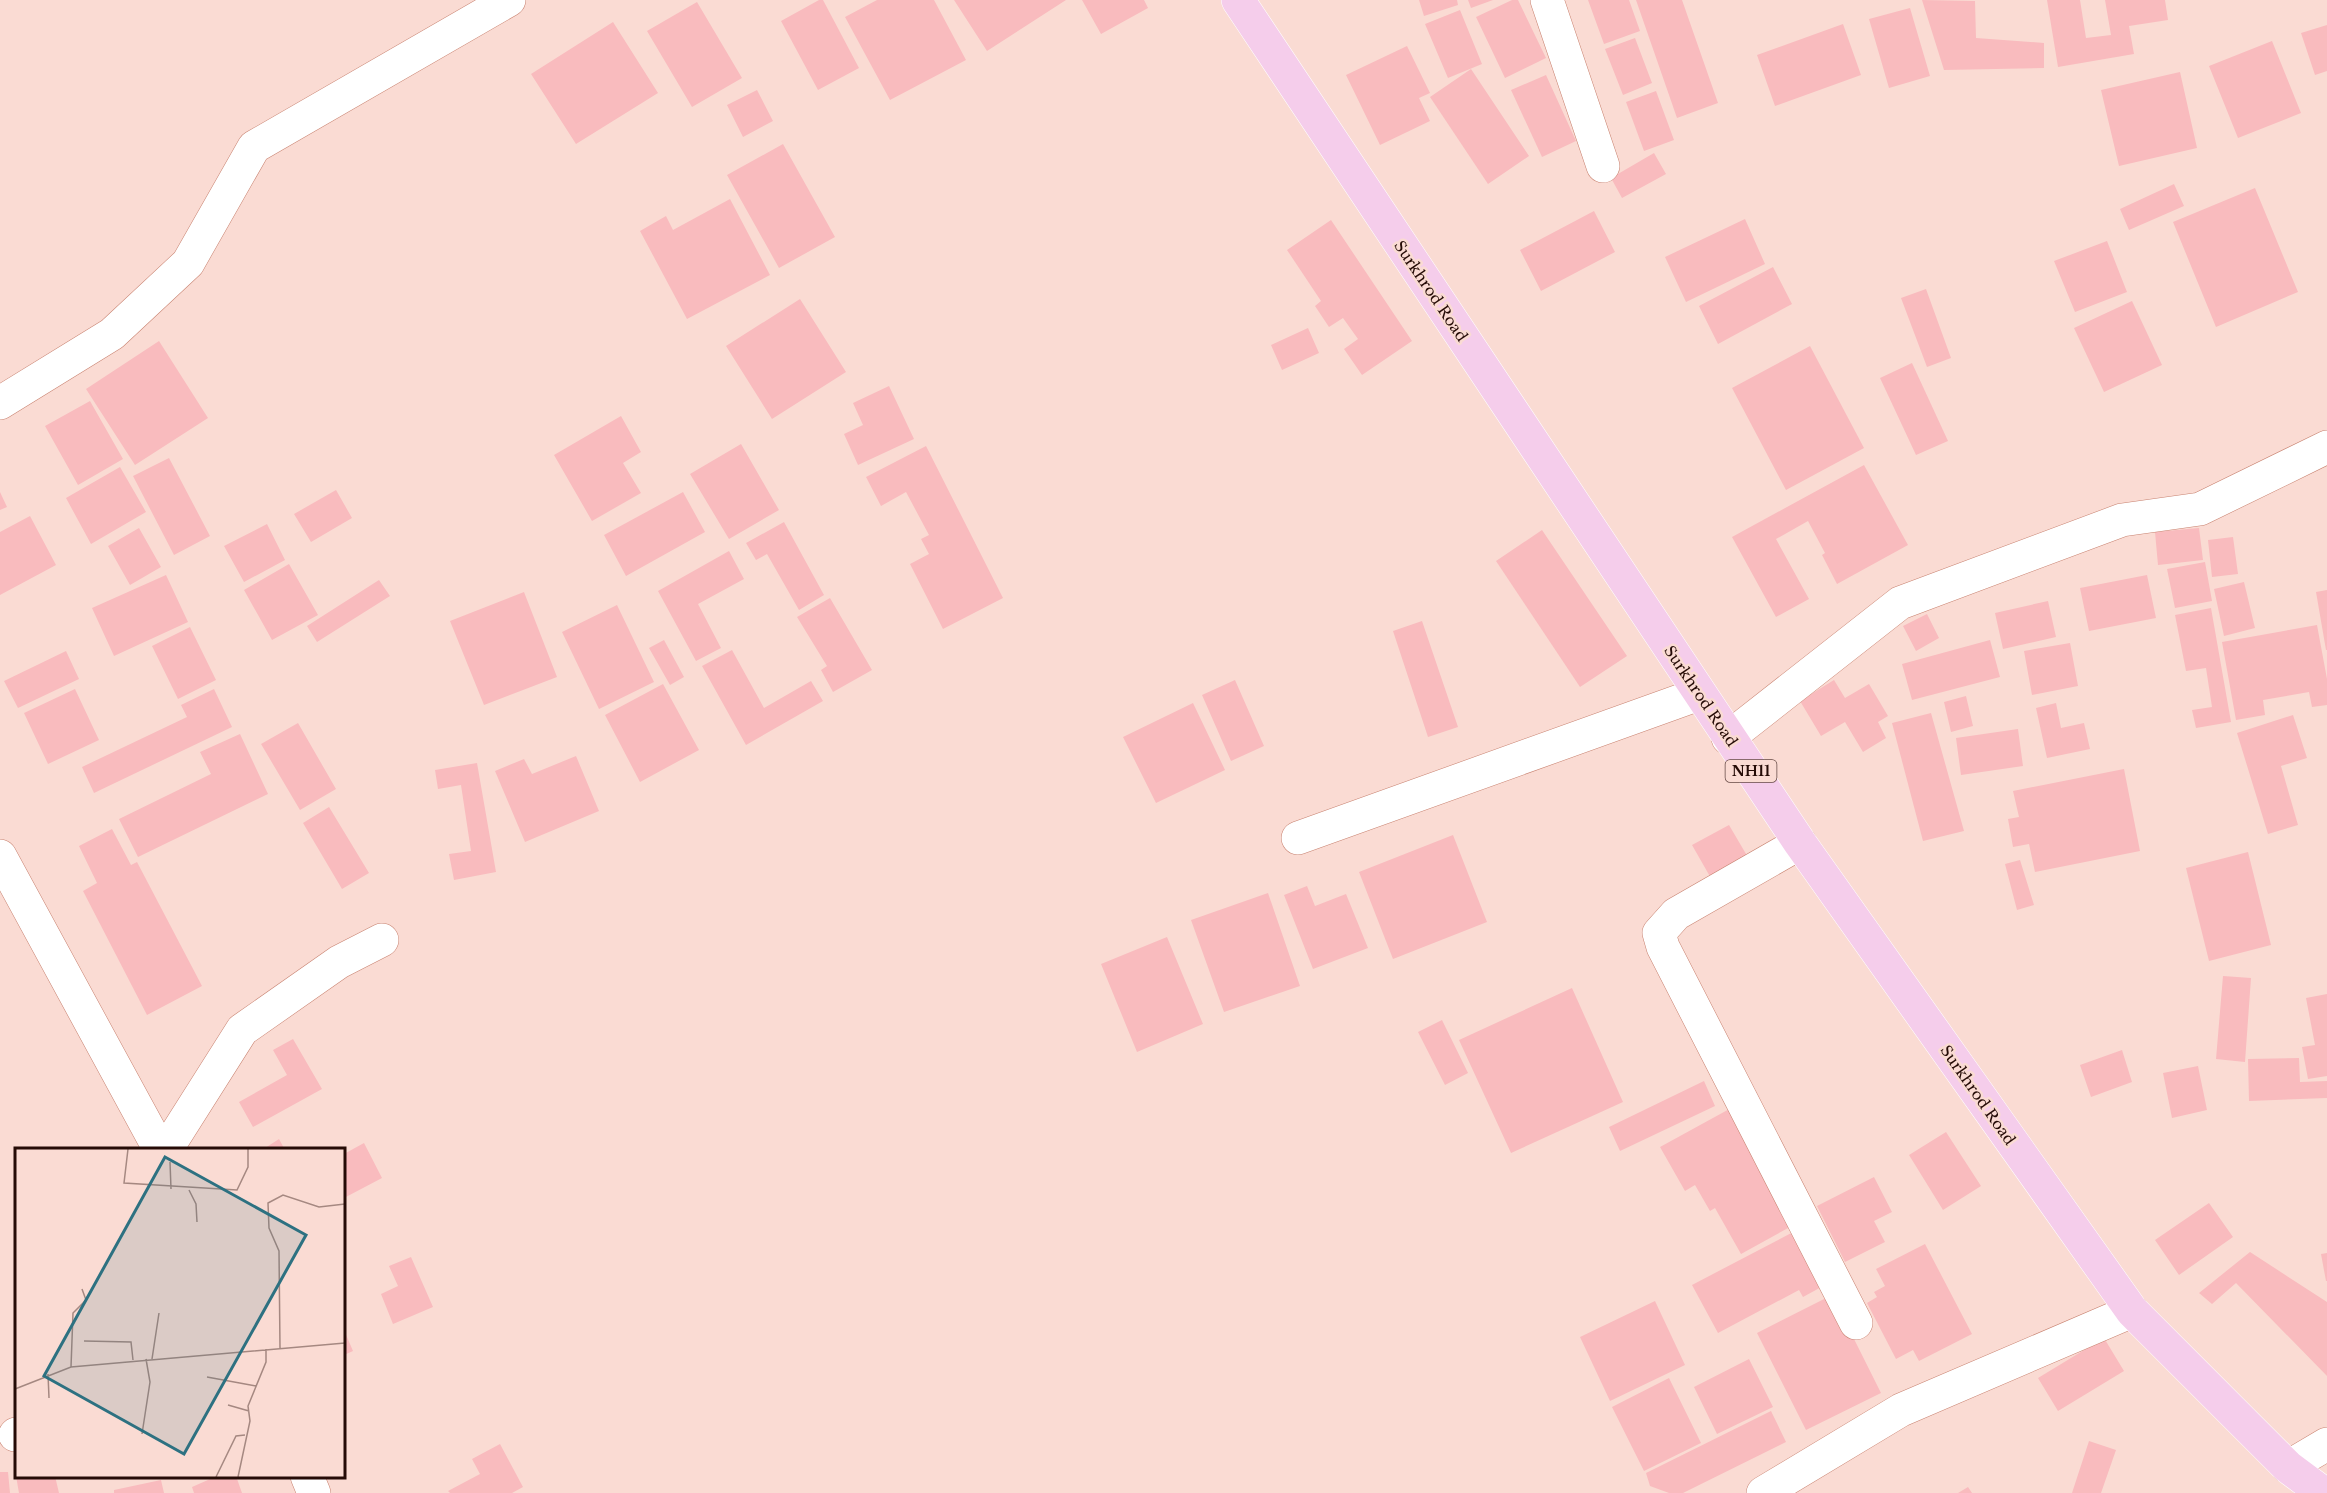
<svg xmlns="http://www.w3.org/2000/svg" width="2327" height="1493" font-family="'Libre Baskerville',serif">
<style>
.building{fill:#f9bbbe}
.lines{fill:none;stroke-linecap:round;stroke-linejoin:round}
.street-casing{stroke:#c88270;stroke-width:34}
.primary-casing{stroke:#fff;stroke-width:34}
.street{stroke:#fff;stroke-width:33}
.primary{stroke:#f5cdeb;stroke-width:33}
.labels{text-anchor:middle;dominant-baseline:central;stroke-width:5;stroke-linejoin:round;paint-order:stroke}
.shield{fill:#fadbd3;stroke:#654944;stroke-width:1.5}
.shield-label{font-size:14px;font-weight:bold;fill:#250b06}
.street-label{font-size:15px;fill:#250b06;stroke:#fadbd3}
.inset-road{fill:none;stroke:#a58881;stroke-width:1.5}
.view{fill:#2d7181;fill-opacity:0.15;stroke:#2d7181;stroke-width:3}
.inset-edge{fill:none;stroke:#250b06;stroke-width:3}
</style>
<rect width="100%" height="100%" fill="#fadbd3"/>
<path class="building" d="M819 0H823L859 68 818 90 781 21Z
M877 0H934L966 60 890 100 845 17Z
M954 0H1066L987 51Z
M1082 0H1144L1148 8 1101 34Z
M1419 0H1457L1458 5 1424 16Z
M1468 0H1493L1471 8Z
M1512 0H1518L1546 58 1505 78 1476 17Z
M1588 0H1629L1640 31 1604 44Z
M1636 0H1682L1718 103 1677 118Z
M1922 0 1975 1 1976 38 2044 43V68L1944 70Z
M2047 0H2080L2086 38 2111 35 2105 0H2165L2168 20 2129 26 2134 54 2058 67Z
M697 2 742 78 692 107 647 31Z
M1910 8 1930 76 1889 88 1869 19Z
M1460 10 1482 64 1448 78 1425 24Z
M613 22 658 93 576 144 531 74Z
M1843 24 1861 75 1775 106 1757 55Z
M2327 25V71L2315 75 2301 33Z
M1635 38 1652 83 1623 95 1605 49Z
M2272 41 2301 113 2238 138 2209 66Z
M1407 46 1430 93 1419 98 1430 121 1380 145 1346 75Z
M1471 69 1529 156 1488 184 1430 97Z
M2180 72 2197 148 2119 166 2101 90Z
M1546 75 1576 141 1542 157 1511 90Z
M757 90 773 121 743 137 727 105Z
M1656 91 1674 140 1644 151 1626 102Z
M783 144 835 237 779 268 727 175Z
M1654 153 1666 174 1622 198 1611 178Z
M2174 184 2184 206 2129 230 2120 209Z
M2255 188 2298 292 2216 327 2173 222Z
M730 199 770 275 687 319 640 231 666 216 673 230Z
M1594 211 1615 252 1541 291 1520 250Z
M1745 219 1765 264 1686 302 1665 257Z
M1331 220 1412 341 1362 375 1344 349 1358 339 1343 318 1329 327 1315 306 1321 301 1287 250Z
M2107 241 2127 292 2075 312 2054 261Z
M1773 267 1792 304 1718 344 1699 306Z
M1926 289 1951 358 1927 367 1901 298Z
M800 299 846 372 772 419 726 346Z
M2132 301 2162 365 2104 392 2074 328Z
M1308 328 1319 353 1282 370 1271 345Z
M159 341 208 418 135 465 86 389Z
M1810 346 1864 448 1786 490 1732 388Z
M1912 363 1948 441 1916 455 1880 378Z
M889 386 914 439 858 465 844 434 863 425 853 403Z
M90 401 123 459 78 485 45 426Z
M621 416 641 452 623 463 641 493 592 521 554 455Z
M741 444 779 510 729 539 690 474Z
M926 446 1003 598 943 629 910 564 929 554 921 539 929 535 906 492 881 506 866 477Z
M169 458 210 536 174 555 133 476Z
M1864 465 1908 545 1837 584 1822 555 1825 553 1808 521 1776 539 1809 599 1776 617 1732 537Z
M120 467 146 512 91 544 66 498Z
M336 490 352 518 311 542 294 514Z
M0 492 7 507 0 510Z
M683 492 705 532 626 576 604 535Z
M30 516 56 565 0 595V532Z
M784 522 824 595 799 610 767 554 756 560 746 543Z
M267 524 285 560 244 582 224 546Z
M139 528 161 567 130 585 108 546Z
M2199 528 2203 560 2158 565 2155 532Z
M1542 530 1627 656 1580 687 1496 561Z
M2233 537 2238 574 2212 577 2208 540Z
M729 551 744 579 698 604 721 648 696 661 658 591Z
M2205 562 2212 601 2175 608 2167 569Z
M289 564 318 615 272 640 244 590Z
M166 575 188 622 114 656 92 608Z
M2147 575 2156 618 2089 631 2080 588Z
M379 580 390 596 317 642 307 626Z
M2244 582 2255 628 2224 636 2214 589Z
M2327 590V650H2326L2316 592Z
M524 592 557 677 484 705 450 621Z
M830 598 872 670 833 692 821 670 827 666 797 617Z
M2048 601 2056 637 2003 649 1995 613Z
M617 605 654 682 599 709 562 632Z
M2211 608 2231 722 2196 728 2192 710 2212 707 2206 668 2186 671 2175 615Z
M1927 614 1939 638 1916 651 1903 626Z
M1422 621 1458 727 1428 737 1393 631Z
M2317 625 2327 679V705L2312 707 2309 692 2263 700 2265 715 2236 720 2222 642Z
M190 627 216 680 178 699 152 646Z
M664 640 684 677 670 685 649 648Z
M1990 640 2000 677 1912 700 1902 664Z
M2070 643 2078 686 2032 695 2024 651Z
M732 650 764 708 811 681 823 701 746 745 702 666Z
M66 651 79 679 18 708 4 681Z
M1235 680 1264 746 1231 761 1202 695Z
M1834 680 1845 698 1869 684 1888 716 1878 722 1886 738 1863 752 1845 722 1821 736 1800 701Z
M663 684 699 750 640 782 605 715Z
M75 689 99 740 48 764 24 713Z
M214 689 232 727 94 793 82 767 187 717 181 705Z
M1966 696 1973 726 1951 732 1944 702Z
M1193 703 1225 770 1156 803 1123 737Z
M2056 703 2061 728 2084 723 2090 749 2047 758 2036 708Z
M1931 713 1964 831 1923 841 1892 723Z
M2293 715 2307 758 2281 766 2298 825 2268 834 2237 733Z
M298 723 336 789 300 810 261 744Z
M2018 729 2023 766 1961 775 1956 738Z
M240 734 268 794 138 857 119 819 211 774 200 752Z
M576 756 599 811 525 842 495 771 524 759 532 774Z
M477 763 496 872 454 880 449 854 471 851 461 785 438 789 435 770Z
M2124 769 2140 851 2035 872 2029 844 2013 847 2008 819 2019 817 2013 791Z
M329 807 369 873 342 889 303 823Z
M1729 825 1749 859 1712 880 1692 845Z
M112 829 131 865 137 862 202 986 147 1015 83 891 97 883 79 846Z
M1453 835 1487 922 1393 959 1359 872Z
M2248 852 2271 945 2209 961 2186 868Z
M2020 860 2034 905 2017 910 2005 864Z
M1307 886 1315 906 1346 894 1368 948 1313 969 1284 895Z
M1268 893 1300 986 1224 1012 1191 920Z
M1167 937 1203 1024 1137 1052 1101 964Z
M2223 976 2251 978 2245 1062 2216 1059Z
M1572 988 1623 1102 1511 1153 1459 1040Z
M2327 994V1076L2308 1079 2302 1047 2315 1045 2306 998Z
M1442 1020 1468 1073 1445 1085 1418 1032Z
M293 1039 322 1089 253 1127 239 1102 287 1075 273 1050Z
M2122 1050 2132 1082 2091 1097 2080 1065Z
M2299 1058 2300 1082 2327 1081V1098L2249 1101 2248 1059Z
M2198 1066 2207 1110 2172 1118 2163 1073Z
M1704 1081 1715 1106 1620 1151 1609 1127Z
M1733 1107 1799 1222 1741 1254 1715 1208 1710 1211 1695 1185 1685 1191 1660 1147Z
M1946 1132 1981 1186 1943 1210 1909 1155Z
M279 1139 285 1150H262Z
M364 1143 382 1178 344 1198V1154Z
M1874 1177 1892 1212 1874 1221 1885 1242 1845 1262 1817 1206Z
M2209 1203 2233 1237 2179 1275 2155 1240Z
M1797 1230 1825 1285 1803 1297 1799 1290 1718 1333 1692 1285Z
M1925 1244 1972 1334 1919 1361 1913 1350 1896 1359 1867 1303 1877 1297 1874 1292 1885 1286 1876 1269Z
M2250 1252 2327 1302V1376L2236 1283 2212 1304 2199 1293Z
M2327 1253V1281H2326L2321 1254Z
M411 1257 433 1307 393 1324 381 1294 398 1286 389 1266Z
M1832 1295 1881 1393 1806 1430 1757 1333Z
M1655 1301 1685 1365 1610 1401 1580 1337Z
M344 1330 353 1351 344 1355Z
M2104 1338 2124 1371 2058 1411 2038 1378Z
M1749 1359 1773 1407 1717 1434 1694 1387Z
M1669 1378 1701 1443 1644 1471 1612 1407Z
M1771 1411 1786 1442 1683 1493H1669L1650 1486 1646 1473Z
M2089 1441 2116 1450 2101 1493H2072Z
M500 1444 523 1487 512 1493H450L448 1491 480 1474 472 1459Z
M0 1472H8L10 1493H0Z
M16 1476H55L59 1493H19Z
M217 1476H236L242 1493H194L192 1487Z
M161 1480 164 1493H114V1490Z
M1968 1487 1972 1493H1958Z"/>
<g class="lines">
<g class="street-casing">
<path id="street" d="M1547 0 1603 166
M0 403 112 334 188 263 254 147 509 0
M1728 738 1900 603 2122 520 2200 509 2327 447
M1298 838 1699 694
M1800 843 1676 914 1659 933 1663 947 1856 1323
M0 856 160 1150
M166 1150 242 1030 339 962 382 940
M15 1435 16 1434
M2288 1467 2327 1444
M307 1476 314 1493
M1763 1493 1901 1410 2132 1311"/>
</g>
<g class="primary-casing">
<path id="primary" d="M1238 0 1800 843 2132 1311 2288 1467 2323 1493"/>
</g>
<use href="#street" class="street"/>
<use href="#primary" class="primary"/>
</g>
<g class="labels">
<rect class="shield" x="1725.5" y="760" width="51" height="22" rx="4.5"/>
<g class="shield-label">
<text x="1751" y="771">NH11</text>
</g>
<g class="street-label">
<text transform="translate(1431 291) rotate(56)">Surkhrod Road</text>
<text transform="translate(1701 696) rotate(56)">Surkhrod Road</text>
<text transform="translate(1978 1095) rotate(55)">Surkhrod Road</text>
</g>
</g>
<g transform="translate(15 1148)">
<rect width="330" height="330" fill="#fadbd3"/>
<path class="inset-road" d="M113 1 109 35 222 42 233 19V1M155 14 156 41M174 42 181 56 182 74M69 193 116 194 118 212M265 200 264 103 254 80 253 55 268 47 304 59 330 56M137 211 144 165M56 219 58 165 71 152 67 141M33 226 34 250M192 229 241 238M0 241 56 219 330 195M213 257 234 263M127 286 135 234 131 211M201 329 221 288 230 287M223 329 235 273 233 258 251 214V201"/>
<path class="view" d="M150 9 291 87 169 306 29 228Z"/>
<rect width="330" height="330" class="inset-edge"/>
</g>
</svg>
